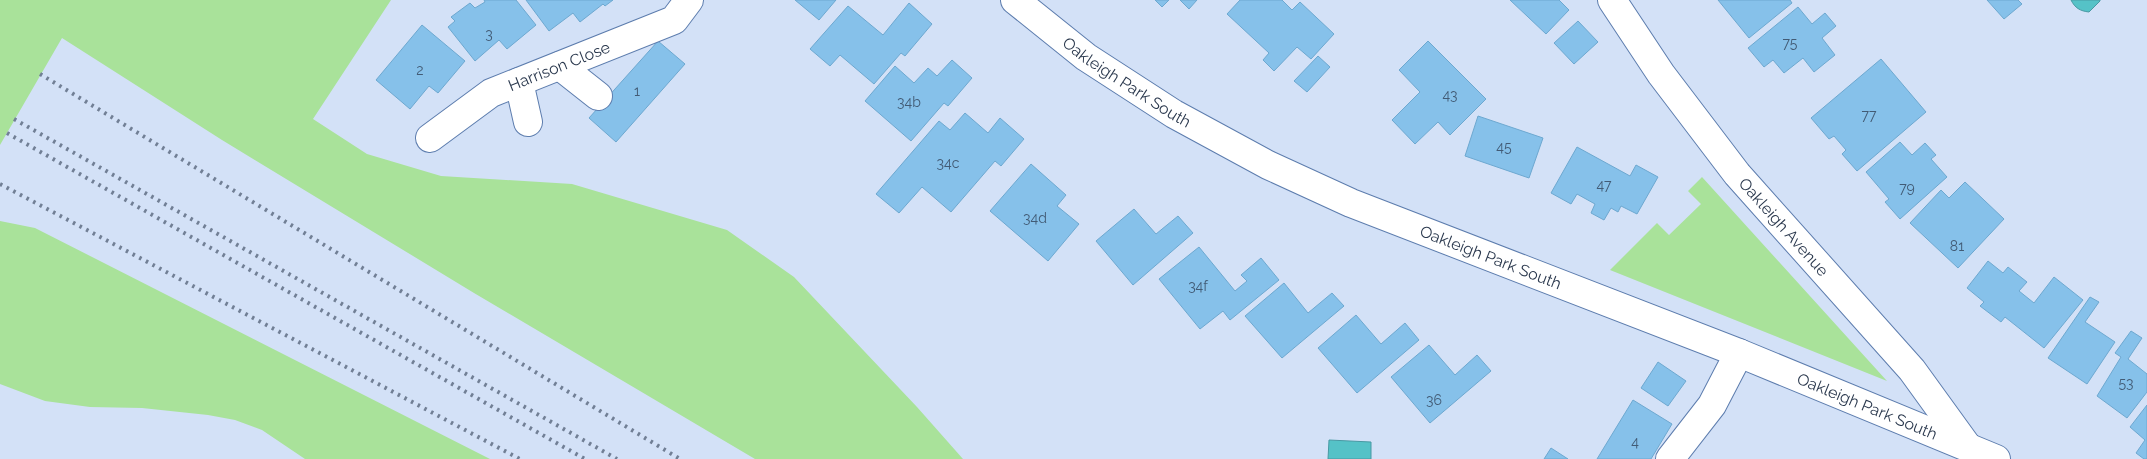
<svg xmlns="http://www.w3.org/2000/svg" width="2147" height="459" font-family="Raleway,sans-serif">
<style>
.green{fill:#a9e29a}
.water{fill:#55c2c7;stroke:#4899a3}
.building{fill:#86c1ea;stroke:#6da8d0}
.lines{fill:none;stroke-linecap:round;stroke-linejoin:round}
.minor-casing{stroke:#5d7dae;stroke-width:30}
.minor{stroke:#fff;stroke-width:28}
.rail{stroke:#717f95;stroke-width:4;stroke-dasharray:2.5 5;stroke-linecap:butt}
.labels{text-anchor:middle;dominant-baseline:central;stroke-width:5;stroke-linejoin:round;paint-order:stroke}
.number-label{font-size:14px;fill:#425b75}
.street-label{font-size:16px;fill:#2b394e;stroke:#fff}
</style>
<rect width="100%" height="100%" fill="#d3e1f7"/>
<path class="green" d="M0 0H391L313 119 367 154 441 176 572 184 727 230 794 277 917 407 963 459H755L474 293 222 140 62 38 0 145Z
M1702 177 1887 381 1610 270 1657 223 1669 235 1701 204 1688 191Z
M0 221 35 228 490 459H305L262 430 235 420 208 415 142 408 90 407 45 401 0 384Z"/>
<path class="water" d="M2071 0H2100V1L2089 12C2080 11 2075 8 2071 0Z
M1329 440 1371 442V459H1328Z"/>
<path class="building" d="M484 0H516L536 25 507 49 499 40 475 61 448 27 455 21 451 17 470 3 475 8 485 2Z
M526 0H613L605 6 603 4 580 22 573 13 549 31Z
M795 0H836L819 20Z
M1155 0H1169L1162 7Z
M1180 0H1197L1189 9Z
M1240 0H1282L1292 10 1300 2 1334 34 1311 59 1297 47 1274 71 1263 60 1269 53 1227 14Z
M1510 0H1559L1569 10 1546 34Z
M1718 0H1790L1792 3 1749 38Z
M1987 0H2018L2022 4 2004 19Z
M909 3 932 24 905 56 901 53 874 84 840 55 830 66 810 49 848 6 883 35Z
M1798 7 1812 24 1825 13 1836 26 1822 38 1835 55 1814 72 1803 58 1784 73 1773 60 1764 67 1748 48Z
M1578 21 1598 42 1574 64 1554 43Z
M422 25 465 61 438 93 429 86 410 109 376 80Z
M658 41 685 64 616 142 589 118Z
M1428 41 1486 99 1450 135 1438 122 1415 144 1392 120 1420 92 1399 70Z
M1318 56 1330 67 1307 92 1294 81Z
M1881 59 1926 112 1857 171 1842 154 1846 150 1834 136 1829 139 1811 118Z
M952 60 972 78 948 106 944 103 911 141 865 101 895 66 914 83 928 68 937 76Z
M965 113 988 133 1000 118 1024 139 1001 166 995 161 951 212 922 187 899 213 876 194 939 121 950 130Z
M1478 116 1543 138 1529 178 1465 156Z
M1900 142 1912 155 1925 143 1936 155 1931 159 1947 177 1900 219 1885 202 1889 199 1866 172Z
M1577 147 1630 176 1636 165 1658 177 1637 214 1621 206 1618 212 1611 208 1604 220 1591 213 1595 204 1577 194 1571 204 1551 193Z
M1031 164 1066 195 1057 206 1079 224 1048 261 990 211Z
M1965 182 2004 219 1958 268 1910 223 1941 190 1949 198Z
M1134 209 1156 234 1178 216 1193 233 1133 285 1096 241Z
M1199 247 1235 291 1247 281 1241 275 1261 258 1279 280 1230 320 1223 311 1200 329 1159 279Z
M1988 261 2003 273 2008 267 2027 282 2019 291 2034 303 2054 277 2083 300 2044 348 2005 317 2001 322 1980 306 1984 302 1967 288Z
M1284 283 1308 313 1332 293 1344 306 1282 358 1245 316Z
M2090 297 2099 302 2085 322 2115 342 2087 384 2048 358Z
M1356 315 1381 344 1405 323 1419 340 1357 393 1318 348Z
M2131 331 2142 338 2128 359 2147 374V392L2127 418 2097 396 2121 357 2115 353Z
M1429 345 1455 375 1477 355 1491 371 1430 423 1391 377Z
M1658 362 1686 381 1668 406 1641 388Z
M1633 400 1672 424 1651 459H1597Z
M2147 405V459H2144L2136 453 2145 440 2130 427Z
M1551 448 1568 459H1544Z"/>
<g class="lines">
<g class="minor-casing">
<g id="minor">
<path id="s1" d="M1015 0 1086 57 1174 114 1268 165 1351 203 1739 353 1996 459"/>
<path id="s2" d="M1612 0 1661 74 1737 174 1912 370 1967 446"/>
<path d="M560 66 598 96"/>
<path d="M519 82 528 122"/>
<path id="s3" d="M430 138 491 93 674 20 689 0"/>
<path d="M1670 459 1712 405 1739 353"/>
</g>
</g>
<use href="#minor" class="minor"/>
<path class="rail" d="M40 74 680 459
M14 119 617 459
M7 133 585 459
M0 184 520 459"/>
</g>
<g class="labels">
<g class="number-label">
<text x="489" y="34">3</text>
<text x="1790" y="43">75</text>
<text x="420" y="70">2</text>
<text x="637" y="91">1</text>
<text x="1450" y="95">43</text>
<text x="909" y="102">34b</text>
<text x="1869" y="115">77</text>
<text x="1504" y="147">45</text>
<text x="948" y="163">34c</text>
<text x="1604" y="185">47</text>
<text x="1907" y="188">79</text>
<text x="1035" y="218">34d</text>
<text x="1957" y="246">81</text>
<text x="1198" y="286">34f</text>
<text x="2126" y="383">53</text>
<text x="1434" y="400">36</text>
<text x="1635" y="442">4</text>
</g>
<g class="street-label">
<text stroke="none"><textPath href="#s3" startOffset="149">Harrison Close</textPath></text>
<text stroke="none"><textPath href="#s1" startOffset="139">Oakleigh Park South</textPath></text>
<text stroke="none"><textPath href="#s2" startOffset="285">Oakleigh Avenue</textPath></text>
<text stroke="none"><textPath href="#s1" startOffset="544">Oakleigh Park South</textPath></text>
<text stroke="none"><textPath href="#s1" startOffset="949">Oakleigh Park South</textPath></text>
</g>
</g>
</svg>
